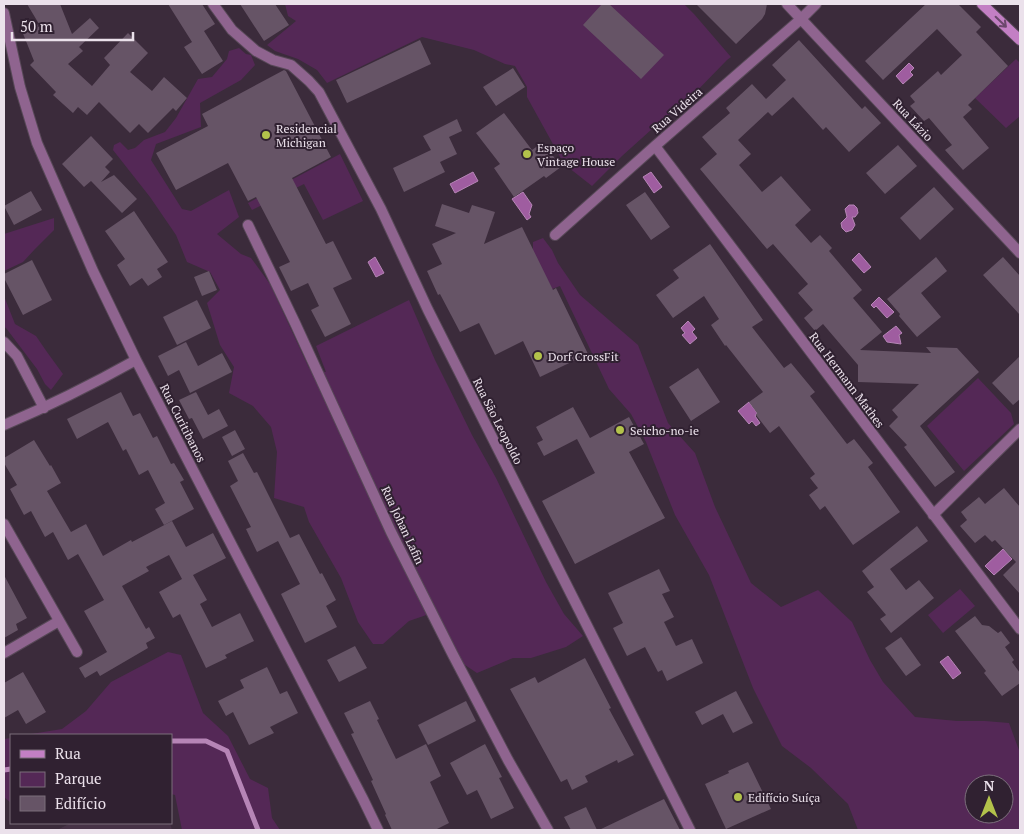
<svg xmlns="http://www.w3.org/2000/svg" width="1024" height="834" font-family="'PT Serif',serif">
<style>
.built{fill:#473347}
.green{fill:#542856;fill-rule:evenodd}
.water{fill:#9f5da0;stroke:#b685b6}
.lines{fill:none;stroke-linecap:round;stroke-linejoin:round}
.stream{stroke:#b685b6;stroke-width:5}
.building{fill:#665466}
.minor-casing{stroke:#574857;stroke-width:12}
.secondary-casing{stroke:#574857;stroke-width:12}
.minor{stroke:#8f648f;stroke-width:10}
.secondary{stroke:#c37fc4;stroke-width:10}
.oneway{stroke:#6b476c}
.poi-dot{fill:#b3c24b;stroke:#302131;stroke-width:2}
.labels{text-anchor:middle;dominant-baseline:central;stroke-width:4;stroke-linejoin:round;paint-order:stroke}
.street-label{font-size:12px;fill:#ebe1eb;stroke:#302131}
.poi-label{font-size:12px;fill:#ebe1eb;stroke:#302131;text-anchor:start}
</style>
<rect width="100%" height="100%" fill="#3b2b3b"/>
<path class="built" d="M71 823H170L172 830H57Z"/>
<path class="green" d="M285 4H684L694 14 731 57 727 60 690 98 652 129 622 156 592 186 564 164 527 97V87L515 66 505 64 474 50 422 37 327 83 317 70 298 59 275 51 267 45 296 21 288 16Z
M239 48 246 54 251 55 255 65 241 80 200 103 201 127 156 144 151 160 182 209 191 211 229 190 239 217 217 234 241 254 251 258 270 284 309 368 326 372 316 346 409 300 435 360 450 390 472 435 496 478 546 582 564 614 583 636 566 647 531 658H513L477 673 462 663 453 643 435 612 409 621 383 644H373L358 622 341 578 309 522 304 507 274 498 277 452 271 427 253 406 229 393 234 367 220 345 207 303 220 290 210 272 187 262 176 235 150 197 113 150 114 145 120 142 128 150 135 148 144 140 165 132 176 118 198 79 212 77 227 59 229 51Z
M1016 59 1020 63V116L1006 128 975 98Z
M340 154 363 201 323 220 304 184 252 210 248 203Z
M54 218V230L35 249 23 262 4 271V234Z
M543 238 552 250 558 263 580 295 638 345 668 423 695 453 715 507 751 583 781 607 818 590 852 622 870 660 883 682 915 717 957 721H985L1009 723 1020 753V830H858L848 804 811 768 782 746 753 688 709 575 675 515 646 442 631 414 609 389 560 286 552 289 533 251V242ZM974 784H1004V814H974Z
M4 296 15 324 36 336 47 352 63 374 51 390 45 384 37 369 6 328 4 327Z
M978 378 1011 413 1014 424 964 471 927 426Z
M960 589 975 606 943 633 928 615Z
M168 652 181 655 203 713 228 736 250 779 268 788 272 818 280 830H182L175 795 171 794V735H25L62 729 86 711 111 682Z
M11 738V803L4 797V739Z"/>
<path class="water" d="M909 63 914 68 910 72 913 75 903 84 896 76Z
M473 172 478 181 455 193 450 184Z
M651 172 662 187 654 193 643 177Z
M523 192 532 205 529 214 531 217 527 220 512 199Z
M849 205H854L857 208 858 213 855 217H852L855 225 852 230 846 232 842 228 841 223 847 217 845 209Z
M859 253 871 267 864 273 852 260Z
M375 257 384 273 376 277 368 262Z
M879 297 894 312 887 318 876 306 874 308 871 305Z
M688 321 695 329 692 332 697 338 690 344 682 335 685 333 681 328Z
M896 326 902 333 899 335 901 344 887 342 883 336Z
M749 402 757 413 755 416 760 423 756 426 752 421 749 424 738 411Z
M1003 549 1012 559 994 575 985 566Z
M948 656 961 673 953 679 940 662Z"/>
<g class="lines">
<path class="stream" d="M171 741H206L227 751 258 830
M4 770 11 769"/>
</g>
<path class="building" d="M27 4H60L72 34 90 18 99 28 79 47 83 51 68 64 92 86 110 65 104 58 128 33 148 53 130 72 152 91 164 77 187 98 176 111 173 108 148 133 139 124 130 133 99 102 87 115 78 107 73 113 53 95 56 92 30 65 34 61 22 31 39 24Z
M168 4H202L215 24 204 31 223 61 202 74 184 47 192 42Z
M240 4H275L289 25 264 41Z
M602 4H609L664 55 641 79 583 25Z
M696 4H767L765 14 762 19 736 44Z
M926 4H958L981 27 976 32 1008 66 968 105 972 109 963 117 989 148 963 170 945 150 952 145 929 118 924 121 910 106 915 102 910 96 938 71 941 75 962 55 937 29 883 80 865 61Z
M420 40 431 64 347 103 336 80Z
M799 40 862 109 865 106 881 123 849 152 826 127 823 130 793 97 772 116 768 112 738 140 751 154 739 165 762 192 781 176 811 210 795 225 811 243 820 235 832 248 829 251 862 290 853 298 882 332 860 350 931 353 926 347 957 348 979 372 920 426 955 472 935 487 904 447 907 445 889 426 898 417 892 410 919 384 858 382V365L823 324 815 331 804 318 813 310 798 293 808 284 773 244 767 249 700 169 717 154 702 137 730 113 726 108 752 84 766 99 786 80 772 65Z
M513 68 525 87 496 106 483 87Z
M284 70 286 71 331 157 292 178 326 244 333 241 352 279 333 288 351 324 325 337 311 310 319 306 308 283 291 291 279 267 290 262 256 197 248 201 228 163 176 190 156 153 208 126 202 114Z
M504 113 532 150 543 142 561 167 546 178 544 176 514 197 494 168 500 164 476 133Z
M457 119 462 131 449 137 457 154 440 162 445 172 404 192 393 168 431 150 423 136Z
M91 136 113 159 105 167 110 172 101 182 114 175 137 199 122 213 91 181 84 187 62 164Z
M898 145 917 166 885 194 866 173Z
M934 187 954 209 920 240 900 218Z
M31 191 42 210 14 225 4 206Z
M645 192 670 227 651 240 626 205Z
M442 204 469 213 472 205 495 212 484 244 522 227 553 290 556 288 588 354 540 377 523 341 495 355 479 323 460 332 440 294 438 295 427 271 442 264 432 244 456 233 435 226Z
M134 211 168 262 157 269 162 277 148 286 142 278 130 286 117 265 125 259 105 231Z
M710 244 763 320 752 327 784 368 791 363 815 392 810 396 847 444 854 439 873 463 868 467 900 512 853 545 825 506 820 510 809 495 818 488 810 478 815 474 779 426 770 433 756 415 757 413 749 402 763 392 726 345 725 346 711 325 719 319 704 296 673 318 656 295 679 278 673 270Z
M936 257 947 271 921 293 941 317 917 337 899 316 900 314 887 299Z
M1003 257 1020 276V315L983 275Z
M32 260 52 300 23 315 4 278V274Z
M209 271 217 290 202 296 194 277Z
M197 300 211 328 177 345 163 317Z
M186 342 198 366 222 353 232 372 190 393 179 370 168 376 158 356Z
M1020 356V399L1013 405 992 383Z
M698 368 720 402 691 421 669 387Z
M121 392 133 416 140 413 153 438 157 436 171 464 174 463 184 480 180 482 194 509 164 525 155 509 165 503 148 470 139 475 126 449 123 451 108 422 77 439 67 419Z
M196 392 208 415 219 409 228 426 203 439 192 418 189 419 179 400Z
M573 407 590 438 629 417 644 444 629 452 665 518 575 564 542 501 595 473 577 439 544 456 537 443 543 440 536 427Z
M235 430 245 449 232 456 222 437Z
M34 440 50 466 51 465 61 483 47 491 71 532 86 524 103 556 131 540 132 542 172 521 186 547 213 533 226 558 193 575 207 600 200 604 212 627 240 613 254 641 225 655 227 658 206 668 180 614 173 618 159 592 182 579 169 555 146 567 149 571 122 586 146 629 149 627 155 638 146 643 148 648 100 676 97 671 85 678 79 668 107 652 84 611 104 600 78 554 68 560 53 532 45 537 31 511 24 515 10 489 17 485 4 463V458Z
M243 453 254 473 257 472 290 538 299 534 320 574 322 573 336 600 326 606 337 627 305 643 281 594 300 584 278 541 257 552 246 529 251 527 230 486 238 481 228 461Z
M1004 488 1020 507V594L1003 575 1016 562 995 540 992 542 985 535 975 543 960 526 967 520 961 512 979 497 985 504Z
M917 526 928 541 890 569 906 590 919 580 934 598 891 633 880 619 886 615 867 592 874 587 862 571Z
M659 569 670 591 662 594 674 617 664 622 676 646 692 639 703 663 667 681 662 670 658 672 645 647 627 656 613 628 623 623 608 593Z
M4 575 27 618 16 624 18 630 4 638Z
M975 616 982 625 989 626 998 633 1001 631 1010 643 1005 647 1014 660 1012 662 1020 673V683L1002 696 984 673 986 671 955 631Z
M901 637 921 665 906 676 885 648Z
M355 646 367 668 339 682 327 660Z
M585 658 611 708 609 709 634 755 618 763 617 760 585 776 588 782 572 790 567 779 561 782 510 689 535 677 538 683Z
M267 667 280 694 287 691 298 713 270 727 274 733 249 745 233 712 226 716 218 701 244 688 240 680Z
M23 672 46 712 26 724 18 710 4 718V683Z
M736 691 753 723 733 733 723 714 702 725 695 712Z
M370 701 379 719 377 720 396 759 426 744 441 776 430 782 449 823 435 830H392L385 815 386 814 371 781 373 780 351 734 354 733 344 713Z
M466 701 476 721 428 745 418 725Z
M485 744 502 777 499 778 514 808 491 819 477 790 467 795 450 763Z
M748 762 771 809 726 829 705 784 729 773 728 771Z
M664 799 680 830H599Z
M586 807 597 830H571L564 817Z"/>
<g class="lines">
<g class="minor-casing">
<path id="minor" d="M213 4 232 30 256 51 273 60 291 65 309 81 319 92 381 209 428 310 690 830
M787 4 1020 253
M4 13 20 87 37 143 93 271 136 360 363 799 378 830
M655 146 1020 629
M248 225 295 323 391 532 452 653 508 760 548 830
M555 235 655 146 801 19 816 4
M4 342 17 356 44 408
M4 425C49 406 93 384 136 360
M933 515 1020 429
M4 524 77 652
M4 653 59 621"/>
</g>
<g class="secondary-casing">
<path id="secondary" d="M982 4 1020 40"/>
</g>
<use href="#minor" class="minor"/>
<use href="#secondary" class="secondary"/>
</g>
<defs><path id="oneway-shaft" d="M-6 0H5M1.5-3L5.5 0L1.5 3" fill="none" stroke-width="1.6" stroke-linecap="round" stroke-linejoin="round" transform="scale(1.25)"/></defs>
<use class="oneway" href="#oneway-shaft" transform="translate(1001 22) rotate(44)"/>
<g class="poi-dot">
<circle cx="266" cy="135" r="5"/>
<circle cx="527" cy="154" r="5"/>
<circle cx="538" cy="356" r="5"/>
<circle cx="620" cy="430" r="5"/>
<circle cx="738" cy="797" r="5"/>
</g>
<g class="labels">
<g class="street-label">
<text transform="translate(677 110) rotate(-41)">Rua Videira</text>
<text transform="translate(913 120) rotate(47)">Rua Lázio</text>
<text transform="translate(847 380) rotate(53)">Rua Hermann Mathes</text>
<text transform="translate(498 421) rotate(63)">Rua São Leopoldo</text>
<text transform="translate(183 423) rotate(63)">Rua Curitibanos</text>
<text transform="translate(403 525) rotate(65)">Rua Johan Lafin</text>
</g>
<g class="poi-label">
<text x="276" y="128">Residencial<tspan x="276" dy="14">Michigan</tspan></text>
<text x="537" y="147">Espaço<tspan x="537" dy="14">Vintage House</tspan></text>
<text x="548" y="356">Dorf CrossFit</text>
<text x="630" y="430">Seicho-no-ie</text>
<text x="748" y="797">Edifício Suíça</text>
</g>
</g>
<rect width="1024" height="834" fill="none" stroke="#ebe1eb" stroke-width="10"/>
<rect x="10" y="734" width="162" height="90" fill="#302131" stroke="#7b6e7b"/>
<rect x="20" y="750" width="25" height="8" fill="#c37fc4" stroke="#7b6e7b"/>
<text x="55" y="759" font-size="15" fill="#ebe1eb">Rua</text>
<rect x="20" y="772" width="25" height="15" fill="#542856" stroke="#7b6e7b"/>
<text x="55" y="784" font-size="15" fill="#ebe1eb">Parque</text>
<rect x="20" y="796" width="25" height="15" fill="#665466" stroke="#7b6e7b"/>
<text x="55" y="809" font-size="15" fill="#ebe1eb">Edifício</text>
<g transform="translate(989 799)"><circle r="24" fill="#302131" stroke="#7b6e7b"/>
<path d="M0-4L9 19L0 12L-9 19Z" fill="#b3c24b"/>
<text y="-8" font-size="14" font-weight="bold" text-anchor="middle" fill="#ebe1eb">N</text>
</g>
<path d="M12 32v8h121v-8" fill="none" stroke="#ebe1eb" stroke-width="2.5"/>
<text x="20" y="32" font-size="15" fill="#ebe1eb" stroke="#302131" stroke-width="4" paint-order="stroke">50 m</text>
</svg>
